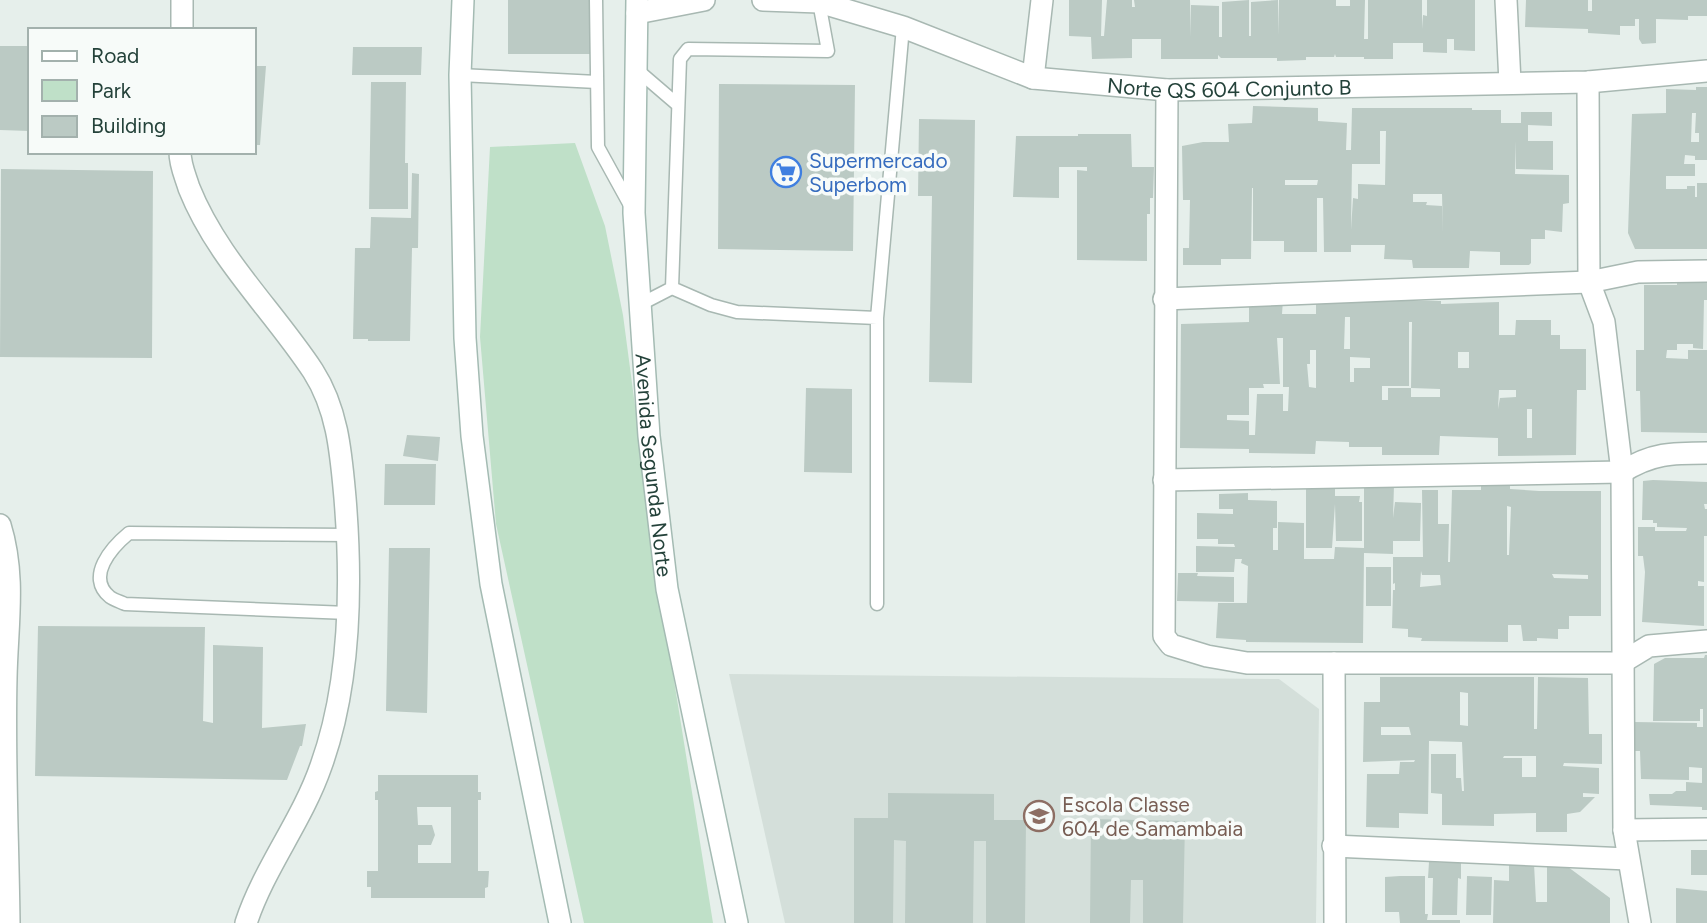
<svg xmlns="http://www.w3.org/2000/svg" width="1707" height="923" font-family="Figtree,sans-serif">
<style>
.built{fill:#d4dfda}
.green{fill:#bfe0c8}
.building{fill:#bbcac4;fill-rule:evenodd}
.lines{fill:none;stroke-linecap:round;stroke-linejoin:round}
.service-casing{stroke:#a8b8b2;stroke-width:15}
.minor-casing{stroke:#a8b8b2;stroke-width:24}
.secondary-casing{stroke:#a4bbb3;stroke-width:24}
.service{stroke:#fff;stroke-width:12}
.minor{stroke:#fff;stroke-width:21}
.secondary{stroke:#fff;stroke-width:21}
.labels{text-anchor:middle;dominant-baseline:central;stroke-width:7;stroke-linejoin:round;paint-order:stroke}
.street-label{font-size:21px;fill:#24423a;stroke:#f7fbf9}
.shop-label{font-size:21px;fill:#366cbe;stroke:#f7fbf9;text-anchor:start}
.education-label{font-size:21px;fill:#785e54;stroke:#f7fbf9;text-anchor:start}
</style>
<rect width="100%" height="100%" fill="#e6efeb"/>
<path class="built" d="M729 674 1279 679 1319 709 1316 923H785Z"/>
<path class="green" d="M575 143 605 226 623 315 659 587 713 923H584L496 524 480 337 490 147Z"/>
<path class="building" d="M508 0H591V54H508Z
M1069 0H1102L1101 36H1104L1107 0H1132V7H1135L1134 0H1190L1191 37V5L1219 6V37H1222V2L1249 0V36H1251V2L1278 0 1279 35V0H1336V6H1350V0H1365L1364 39H1368V0H1422V29L1423 15 1427 16V0H1475V51L1454 50V39H1447V53L1423 52V43H1393V59H1364V57H1336L1335 54 1334 57H1306V60L1277 61V58H1221L1218 55V59H1161V39H1132V58L1092 59 1091 37 1069 36Z
M1526 0H1588V11H1592V0H1707V16H1688V20L1656 19V43L1642 44 1639 39V19H1635V26H1620V35L1588 33V29L1525 27Z
M0 46H30V131L0 130Z
M353 47H422L421 75H352Z
M254 66H266L260 145H254Z
M371 82H406L405 163H408V209H369Z
M719 84 855 85 853 251 718 249Z
M1696 87H1707V160H1695V156L1685 155 1684 164H1695V176H1666V189H1687V186H1695V197H1697V183H1707V249H1635L1628 233 1632 114 1666 113V89L1696 90ZM1692 113H1696L1695 133H1699V142H1691Z
M1253 106 1318 108V121L1347 123 1346 150H1351L1352 108H1472V110H1501V123H1521V112H1552V126L1528 125V141H1553V170L1516 169V141L1515 174 1569 175V203L1563 204 1562 232 1545 230V239H1531V263L1529 265H1500V252L1470 251 1469 268H1413L1412 260 1384 259 1385 245H1351V252H1324L1323 198H1317V252H1284V241H1253V188H1252L1251 259H1221V265H1183V248H1189L1190 200H1183L1182 146 1203 142H1229L1228 124 1252 123ZM1380 131H1386L1385 185 1358 184V199L1353 198 1351 230 1352 164H1380ZM1285 180H1318L1317 185H1285ZM1413 194H1442L1443 233 1442 206 1426 205 1427 202H1413Z
M919 119 975 120 972 383 929 382 932 196H918Z
M1078 134H1131L1132 167H1154L1153 198H1150V214H1147V261L1077 260V170L1087 171V167H1059V198L1013 197 1016 136H1078Z
M1 169 153 171 152 358 0 357Z
M412 173 419 174 418 248H412L410 341H368V339H353L355 248H370L371 217 411 218Z
M1677 282H1707V300H1704L1703 349 1693 348V344H1677V350H1667L1666 358 1688 359V350H1707V433L1641 432 1640 391H1636V350H1644V285H1677Z
M1249 300H1283L1282 314H1316V300L1441 301V304L1499 302V335H1515L1516 320H1551V335H1560V349H1586V390H1577L1576 455 1498 456V438L1440 436 1439 455H1382V447H1349V442L1316 441 1315 454 1249 453V449L1180 448 1181 324 1249 322ZM1345 317H1350V349H1344ZM1469 319V368H1458V352H1469ZM1409 322H1412L1411 388 1440 389V397H1411V388H1388V400H1382V386H1409ZM1277 338H1283V387H1289L1288 411H1283V394H1257L1255 435H1249V421L1227 420V415H1249V388H1264L1263 384H1280ZM1310 350H1316V388L1309 387 1307 364H1310ZM1350 357 1370 358V368H1354V382H1350ZM1499 390H1516V397L1500 398 1498 409ZM1527 409H1532V438H1527Z
M806 388 852 389V473L804 472Z
M407 435 440 437 438 461 403 456Z
M385 464H436L435 505H384Z
M1653 480 1707 482V504H1704L1705 509H1707V536H1704V582L1698 581V586H1704V626L1642 622 1645 572 1643 556H1638V527H1655V531H1686L1687 528 1657 527V523H1653V520H1642L1643 481Z
M1335 483V496H1360L1359 502H1362V541H1336L1335 504 1332 548H1306V484Z
M1364 484 1394 485 1393 518 1395 502 1421 503 1420 541H1393V554L1364 553 1363 643 1246 642V640L1216 638 1218 603H1247L1248 566 1241 563 1242 559H1235L1234 572H1196V546L1235 547 1234 544H1218V539H1197V513L1233 514V509H1219V494L1248 493V500L1277 501V528H1273V550H1278V522L1304 523V559H1334L1335 547 1364 548Z
M1481 485H1510V489L1539 491H1601V616H1569V629H1558V639L1537 638V641H1523L1521 625H1508V642L1421 641 1422 638 1408 637V629L1392 628 1393 590H1395V583L1393 584V557H1423L1422 490H1438V524H1449L1448 562H1450L1452 490H1481ZM1507 506 1511 507 1509 555H1507ZM1421 571 1422 575H1440L1441 585 1420 587ZM1552 574 1588 575V579L1554 578Z
M389 548H430L427 713 386 711Z
M1366 567H1391V606H1366Z
M1178 573H1198L1197 576 1234 577V602L1177 601Z
M38 626 205 627 203 721 213 723V645L263 647 262 728 306 724 302 746H300L287 780 35 776Z
M1705 655H1707V810H1702V807L1650 805 1649 794H1672L1676 791H1686V782L1702 783V768L1689 767V780L1641 779 1640 751H1634V722L1697 723V727H1703V709H1700V721H1653L1654 664 1665 658H1704Z
M1380 677H1534V729H1537L1538 677 1588 678 1589 734H1602V764L1564 763 1563 766 1599 768V794L1583 793V797H1595L1580 812 1567 814V832H1536V813L1494 814V826L1442 825V794L1431 793V754H1456V778H1461L1462 791H1464L1462 742 1429 741 1428 814 1399 813V828L1366 827 1367 774H1399L1400 762H1414L1415 760 1363 762 1364 702H1380ZM1460 692 1468 693V726L1460 725ZM1381 727H1409L1411 735H1381ZM1504 756H1536V777H1522V758H1503Z
M378 775H478V792H481V800H478V871H489L488 887 485 888V898H371V887H367V871H378V800H375V792L378 791ZM417 807H451V863H418V845H431L435 835 432 825H418Z
M888 793 994 794V820H1026L1025 923H986V841H974L973 923H905L906 841 894 840 893 923H854V818H888Z
M1091 819 1185 821 1183 923H1143V880H1131L1130 923H1090Z
M1691 850H1707V875H1691Z
M1429 862 1461 863V879L1458 878 1457 915H1432L1433 878H1428Z
M1509 863 1534 864 1536 902H1547V867H1568L1610 898V923H1493L1494 880 1509 881Z
M1400 876H1425V914H1428L1427 920H1460V923H1400L1399 912H1385V877Z
M1467 876 1492 877 1491 915H1466Z
M1676 888 1707 891V923H1676Z"/>
<g class="lines">
<g class="service-casing">
<path id="service" d="M596 0 598 147 631 207
M636 69 678 105
M460 75 597 82
M672 288 680 59 688 49 828 51 819 2
M639 305 672 288 711 305 737 312 877 318
M348 535 129 533C112 547 85 577 110 597 114 600 121 602 125 604L348 613
M877 604V318L903 27"/>
</g>
<g class="minor-casing">
<g id="minor">
<path id="s1" d="M763 0 819 2 903 27 1033 78 1167 90 1588 82 1707 71"/>
<path d="M1506 0 1510 83"/>
<path d="M637 13 704 0"/>
<path d="M182 30V0"/>
<path d="M1033 78 1042 0"/>
<path d="M1588 82 1589 282 1604 322 1622 472 1624 830 1640 923"/>
<path d="M1167 90 1164 636 1171 645 1207 656 1247 663H1621L1649 646 1707 641"/>
<path d="M180 152C180 165 185 175 189 188 217 258 272 309 313 371 338 410 341 454 345 498 352 584 351 683 321 766 302 821 264 868 246 923"/>
<path d="M1164 299 1589 282 1638 272 1707 271"/>
<path d="M1164 480 1622 472C1652 453 1672 453 1707 453"/>
<path d="M0 525C16 577 7 625 6 678 4 759 8 841 9 923"/>
<path d="M1334 663 1335 923"/>
<path d="M1624 830 1707 829"/>
<path d="M1333 846 1628 859"/>
</g>
</g>
<g class="secondary-casing">
<g id="secondary">
<path d="M463 0 460 75 465 338 472 436 491 584 560 923"/>
<path id="s2" d="M637 0 634 213 649 436 667 589 737 923"/>
</g>
</g>
<use href="#service" class="service"/>
<use href="#minor" class="minor"/>
<use href="#secondary" class="secondary"/>
</g>
<defs>
<g id="supermarket-ring" transform="scale(1.575)"><circle r="9.5" fill="#f7fbf9" stroke="#3f7fe0" stroke-width="1.5"/><path d="M-6-5.5h2.5l.6 2H6L4.5 2H-2.5L-4.4-4H-6ZM-1.5 3.2a1.3 1.3 0 1 0 .1 0ZM3 3.2a1.3 1.3 0 1 0 .1 0Z" fill="#3f7fe0"/></g>
<g id="school-ring" transform="scale(1.575)"><circle r="9.5" fill="#f7fbf9" stroke="#8d6e63" stroke-width="1.5"/><path d="M0-5L7-2L0 1L-7-2ZM-4 1L0 2.5L4 1V4Q0 6-4 4Z" fill="#8d6e63"/></g>
</defs>
<g fill-rule="evenodd">
<use href="#supermarket-ring" x="786" y="172"/>
<use href="#school-ring" x="1039" y="816"/>
</g>
<g class="labels">
<g class="street-label">
<text stroke="none"><textPath href="#s1" startOffset="480">Norte QS 604 Conjunto B</textPath></text>
<text stroke="none"><textPath href="#s2" startOffset="466">Avenida Segunda Norte</textPath></text>
</g>
<g class="shop-label">
<text x="809" y="160">Supermercado<tspan x="809" dy="24">Superbom</tspan></text>
</g>
<g class="education-label">
<text x="1062" y="804">Escola Classe<tspan x="1062" dy="24">604 de Samambaia</tspan></text>
</g>
</g>
<rect x="28" y="28" width="228" height="126" fill="#f7fbf9" stroke="#a3b1ad" stroke-width="2"/>
<rect x="42" y="51" width="35" height="10" fill="#ffffff" stroke="#a3b1ad" stroke-width="2"/>
<text x="91" y="63" font-size="21" fill="#24423a">Road</text>
<rect x="42" y="80" width="35" height="21" fill="#bfe0c8" stroke="#a3b1ad" stroke-width="2"/>
<text x="91" y="98" font-size="21" fill="#24423a">Park</text>
<rect x="42" y="116" width="35" height="21" fill="#bbcac4" stroke="#a3b1ad" stroke-width="2"/>
<text x="91" y="133" font-size="21" fill="#24423a">Building</text>
</svg>
